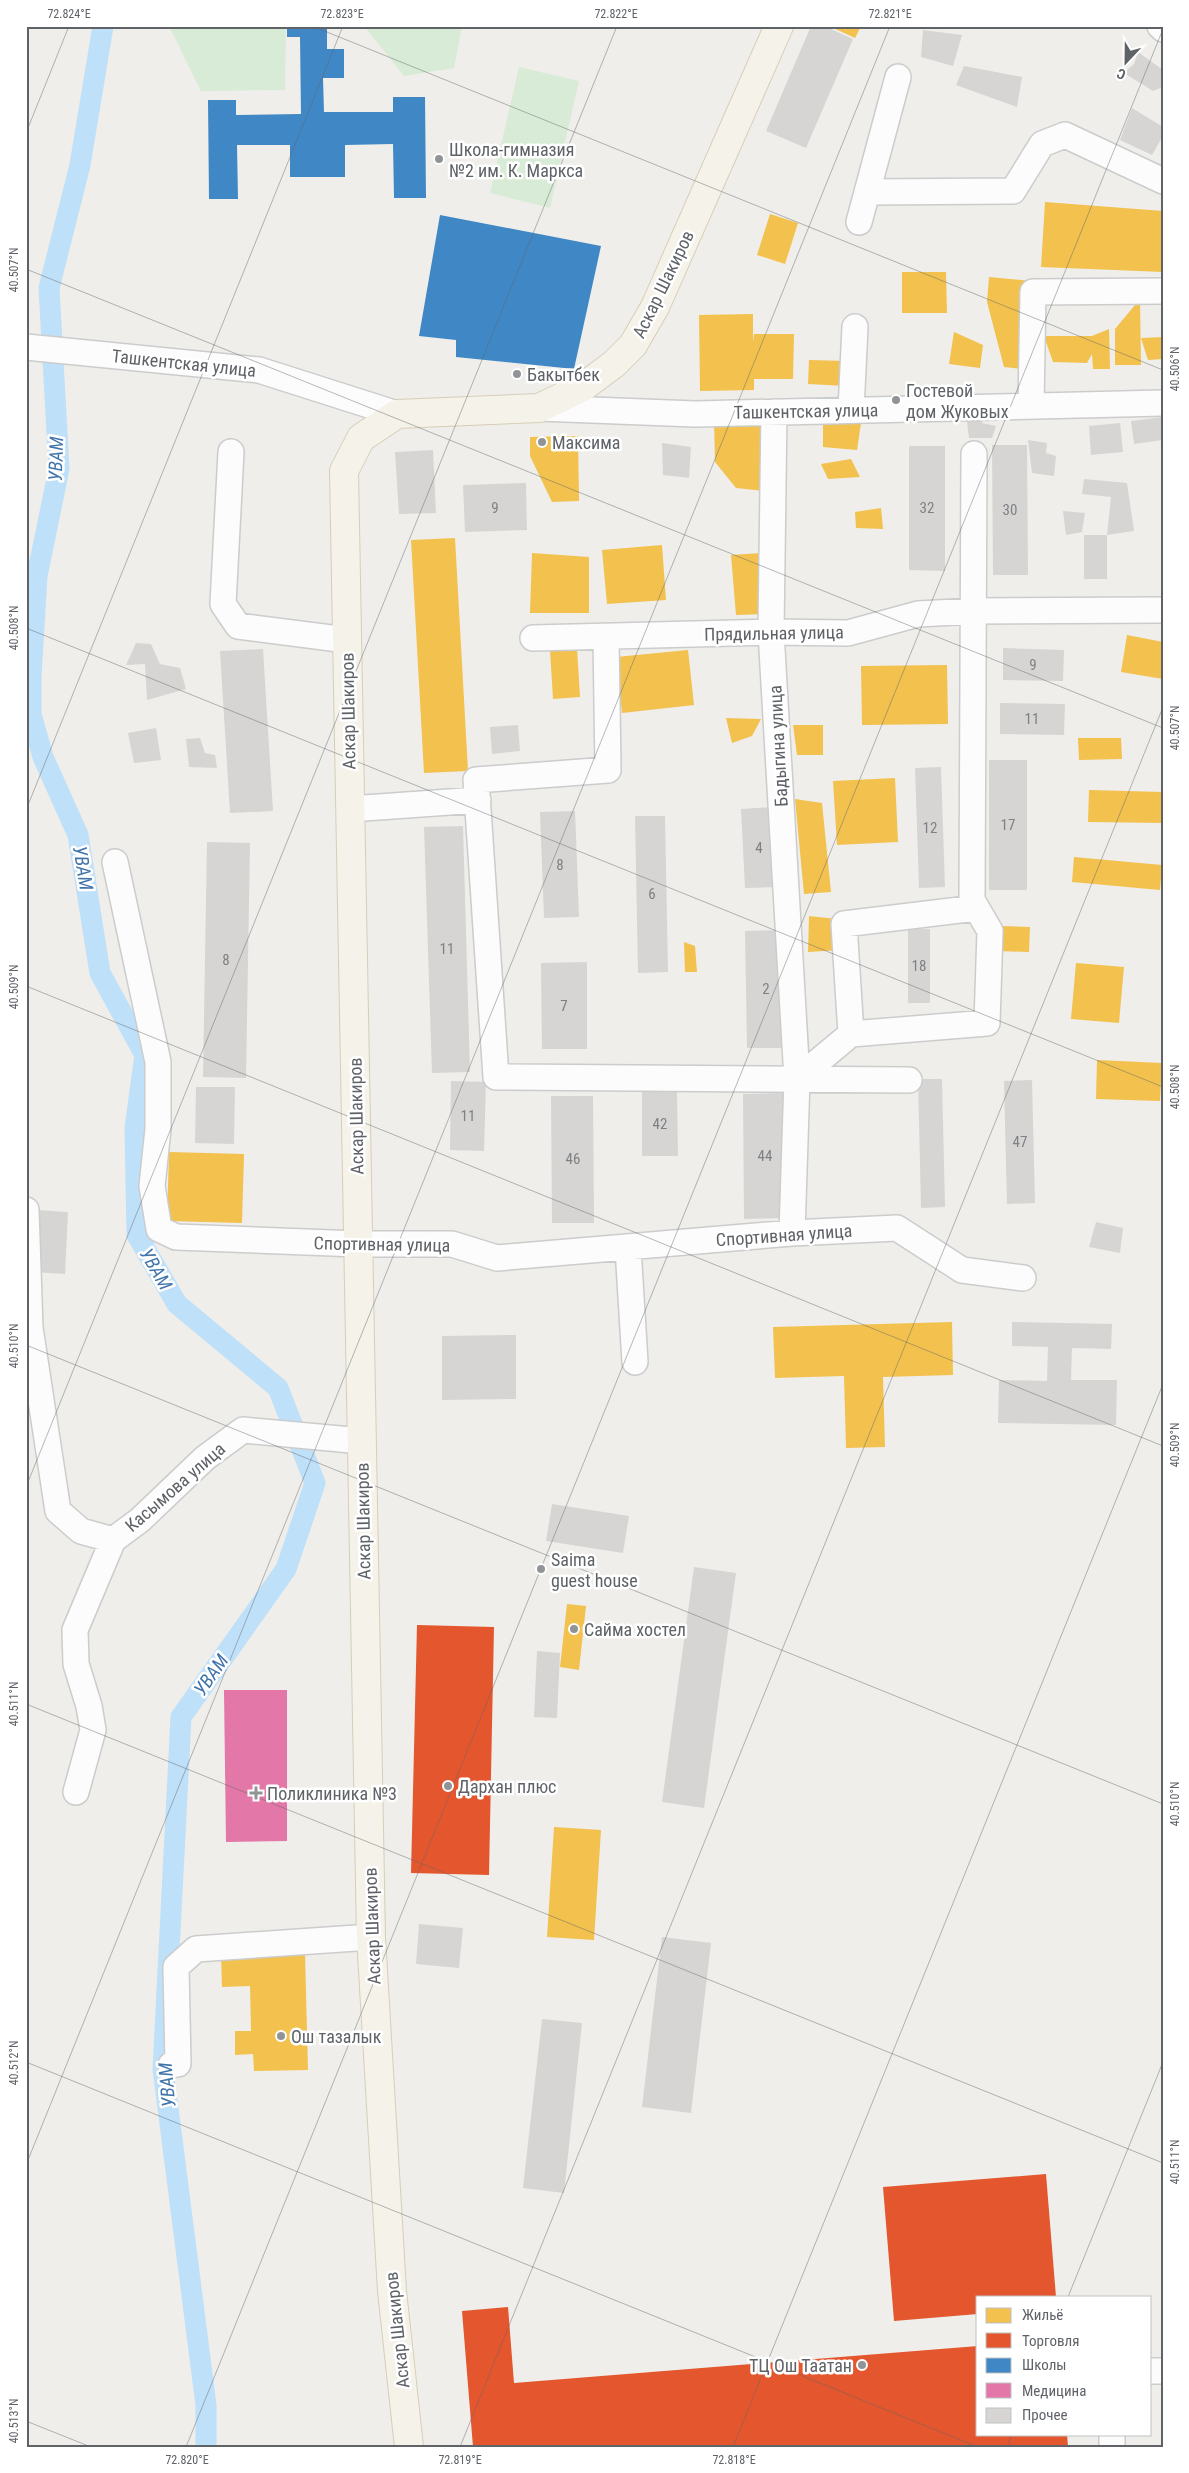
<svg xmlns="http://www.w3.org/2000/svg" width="1189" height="2473" font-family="'Roboto Condensed',sans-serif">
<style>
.green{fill:#d8ebd6}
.homes{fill:#f2c14e}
.shops{fill:#e4572e}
.schools{fill:#3f88c5}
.health{fill:#e377a8}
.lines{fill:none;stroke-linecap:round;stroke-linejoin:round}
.canal{stroke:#bfe0f9;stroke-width:21}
.building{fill:#d6d5d3}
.minor-casing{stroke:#cbcccc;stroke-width:28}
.major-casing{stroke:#d7ceb8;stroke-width:30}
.minor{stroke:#fdfcfc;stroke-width:25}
.major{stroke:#f4f2e9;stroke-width:28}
.ticks{fill:none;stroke:#5f6368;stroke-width:1;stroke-opacity:0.45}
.poi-dot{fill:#919496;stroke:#fff;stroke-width:2}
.labels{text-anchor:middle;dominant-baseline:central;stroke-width:5;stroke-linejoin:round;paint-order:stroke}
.number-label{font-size:15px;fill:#7e8184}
.poi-label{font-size:18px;fill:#5f6368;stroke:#fff;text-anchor:start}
.street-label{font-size:18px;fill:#5f6368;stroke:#fff}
.water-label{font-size:19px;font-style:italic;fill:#4174aa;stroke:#fff}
.neatline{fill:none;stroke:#5f6368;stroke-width:2}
.ticks-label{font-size:12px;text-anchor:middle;fill:#5f6368}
</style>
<rect width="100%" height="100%" fill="#efeeea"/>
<path class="green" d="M169 26H286L285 90 201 91Z
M364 26H462L454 68 404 76Z
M519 67 579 81 550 208 490 193Z"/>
<path class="homes" d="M829 26H861L855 38Z
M1045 202 1163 211V272L1041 267Z
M770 214 798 223 785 264 757 255Z
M902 272H946L947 313H902Z
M989 277 1032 281 1022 369 1004 367 987 302Z
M1140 299 1141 365H1115V329Z
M753 314V342L754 334H794L793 379H754V390L700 391 699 315Z
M1109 329 1110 369H1093L1092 354 1087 363 1053 362 1044 336H1092Z
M954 332 983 345 980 368 949 364Z
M1163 337V359L1148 360 1141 338Z
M809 360 846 361V386L808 384Z
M762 412 764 491 736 488 715 462 714 419Z
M823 420 861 423 857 450 823 447Z
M578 436 579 501 552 502 530 456V437Z
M851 459 860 477 828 479 821 464Z
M881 508 883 529 856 528 855 512Z
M455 538 468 771 424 773 411 540Z
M662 545 666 600 607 604 602 550Z
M532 553 589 557V613H530Z
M761 553 765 614 736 615 731 555Z
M1127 635 1163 642V679L1121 672Z
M577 648 580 697 553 699 550 650Z
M688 650 694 705 622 713 616 657Z
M947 665 948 724 862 725 861 666Z
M726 718 761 719 752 736 732 743Z
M793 725H823V755H797Z
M1078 738H1121L1122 759 1079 760Z
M895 778 898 842 837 845 833 781Z
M1089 790 1163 792V823L1088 822Z
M795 799 822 803 831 892 804 894Z
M1074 857 1162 865 1160 890 1072 882Z
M809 916 837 919 840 950 808 952Z
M999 926 1030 927 1029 952 998 951Z
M684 942 695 946 697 972H685Z
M1076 963 1124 967 1119 1023 1071 1019Z
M1097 1060 1162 1063 1160 1101 1096 1099Z
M169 1152 244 1154 242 1223 167 1221Z
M952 1322 953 1375 883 1377 885 1447 846 1448 844 1376 775 1378 773 1327Z
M567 1604 586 1606 579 1670 560 1667Z
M554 1827 601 1830 594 1940 547 1937Z
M305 1953 308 2070 254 2071 253 2054 235 2055V2031H251L250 1986 222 1987 221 1955Z"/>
<path class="shops" d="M417 1625 494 1627 489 1875 411 1873Z
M1046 2174 1056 2297H978V2314L894 2321 883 2187Z
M508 2307 514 2383 978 2346V2434H1067L1068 2447H473L462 2311Z"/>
<path class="schools" d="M287 26H327V49H344V78H323L324 112H393V97H425L426 198H394L393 144 345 145V177H290V145H237L238 199H209L208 100H236V115L301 114 300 37H287Z
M440 215 601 246 574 369 456 357V340L419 336Z"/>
<path class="health" d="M224 1690H287V1841L226 1842Z"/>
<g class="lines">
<path class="canal" d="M103 26 80 165 49 288 59 469 37 576 31 676V714L43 757 78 835 100 973 145 1055 135 1128 137 1235 177 1304 278 1388 315 1483 286 1569 181 1717 163 2069 206 2405V2447"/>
</g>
<path class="building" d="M811 26H824L853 39 806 148 766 131Z
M923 30 962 35 953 66 921 57Z
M1138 52 1163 70V87L1153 91 1124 73 1134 64Z
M964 66 1022 77 1017 107 956 85Z
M1132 108 1163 127V136L1152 155 1120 140Z
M983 412 982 423 996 426 992 438H969L966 413Z
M1163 417V440L1134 444 1131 421Z
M1120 423 1123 452 1091 455 1089 426Z
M1028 440 1047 443 1046 453 1056 456 1054 476 1032 473Z
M662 443 691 447 689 478 663 475Z
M992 445H1027L1028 575H993Z
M909 446H945V571L909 570Z
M433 450 436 513 399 514 395 452Z
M1084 479 1127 483 1134 531 1107 535 1111 497 1082 494Z
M526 483 527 530 465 532 463 485Z
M1063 511 1085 513 1082 532 1066 535Z
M1084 535H1107V579H1084Z
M136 643 151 644 160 664 180 668 186 689 147 700 145 664 126 665Z
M1003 648 1064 650 1063 681 1003 680Z
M263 649 273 811 230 813 220 651Z
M1000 703 1065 704 1064 735 1000 734Z
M518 725 520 751 492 754 490 727Z
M156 728 161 760 134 763 128 733Z
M200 738 205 753 215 755 217 768 189 767 186 739Z
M989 760H1027V890H989Z
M941 767 945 887 919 888 915 768Z
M773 807 778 887 745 888 741 809Z
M575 811 579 917 544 918 540 812Z
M635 816H665L668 972 638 973Z
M463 826 470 1072 432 1073 424 827Z
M207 842 250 843 246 1078 203 1077Z
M908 929H930V1003H908Z
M785 930 787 1048H747L745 931Z
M587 962V1049H542L541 963Z
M918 1079H942L945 1207 921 1208Z
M1032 1080 1035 1203 1007 1204 1004 1081Z
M451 1081 486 1082 484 1151 450 1150Z
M196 1087H235L234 1144 195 1143Z
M677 1091 678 1156H642V1092Z
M786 1093 787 1218 744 1219 743 1094Z
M551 1096H593L594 1223H552Z
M36 1210 68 1212 65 1274 33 1272Z
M1096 1222 1123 1228 1120 1253 1089 1247Z
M1012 1322 1112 1324 1111 1349 1072 1348 1071 1380H1117L1116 1425 998 1423 999 1380 1047 1381 1048 1347 1012 1346Z
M516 1335V1399L442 1400V1336Z
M552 1504 629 1516 623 1553 546 1541Z
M694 1567 736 1573 704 1808 662 1802Z
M537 1651 560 1653 557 1718 534 1717Z
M419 1924 463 1928 459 1968 416 1964Z
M662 1937 711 1943 691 2113 642 2107Z
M542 2019 582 2023 564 2193 523 2188Z"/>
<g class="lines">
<g class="minor-casing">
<path id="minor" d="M1160 26 1163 29
M867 192 1013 191 1042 144 1065 135 1163 181
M859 222 898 77
M26 347 259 370 397 414
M1031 406 1033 292 1163 291
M539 408 695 414 1163 403
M851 410 855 327
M774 412 771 632 797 1079 792 1233
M231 452 223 604 238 626 347 640
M606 637 608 770 476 780 496 1077 909 1080
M533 638 771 632 848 633 918 614 974 611 1163 610
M350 809 478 800
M115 862 158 1062V1129L152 1186 159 1229 176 1237 358 1244H452L497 1258 792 1233 897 1228 962 1270 1023 1278
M851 1034 844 924 976 908
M797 1079 851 1034 987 1023 990 931 972 900 974 454
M26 1210 30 1328 58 1511 81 1531 113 1540 140 1520 205 1458 243 1430 362 1441
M628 1248 635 1362
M76 1792 93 1730 89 1706 76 1664 75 1630 113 1540
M171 2065 178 2064 176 1967 196 1949 371 1937
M1150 2371H1163
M1112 2447V2434"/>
</g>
<g class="major-casing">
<path id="major" d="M409 2447 392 2291 371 1937 344 471 361 438 397 414 539 408 583 387 614 364 633 345 655 307 779 26"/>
</g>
<use href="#minor" class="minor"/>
<use href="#major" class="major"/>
</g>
<path class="ticks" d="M312 26 1163 370M26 133 69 26M26 269 1163 728M26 628 1163 1087M26 810 343 26M26 986 1163 1446M26 1345 1163 1804M26 1487 617 26M26 1704 1163 2163M26 2062 978 2447M26 2165 890 26M1068 2297 1163 2062M26 2421 91 2447M186 2447 1163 29M460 2447 1163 707M733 2447 1163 1384M1007 2447 1012 2434"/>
<g class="poi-dot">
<circle cx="439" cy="159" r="5"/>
<circle cx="517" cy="374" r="5"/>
<circle cx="896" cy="400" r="5"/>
<circle cx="542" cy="442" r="5"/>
<circle cx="541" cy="1569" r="5"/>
<circle cx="574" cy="1629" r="5"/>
<circle cx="448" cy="1786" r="5"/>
<path d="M253.5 1785.5h5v5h5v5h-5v5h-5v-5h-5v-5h5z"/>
<circle cx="281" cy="2036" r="5"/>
<circle cx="862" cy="2365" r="5"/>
</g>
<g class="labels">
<g class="number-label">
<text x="495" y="508">9</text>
<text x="927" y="508">32</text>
<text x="1010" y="510">30</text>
<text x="1033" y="665">9</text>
<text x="1032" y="719">11</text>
<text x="1008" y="825">17</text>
<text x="930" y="828">12</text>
<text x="759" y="848">4</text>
<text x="560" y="865">8</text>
<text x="652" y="894">6</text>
<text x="447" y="949">11</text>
<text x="226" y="960">8</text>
<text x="919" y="966">18</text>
<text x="766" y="989">2</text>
<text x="564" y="1006">7</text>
<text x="468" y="1116">11</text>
<text x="660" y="1124">42</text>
<text x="1020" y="1142">47</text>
<text x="765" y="1156">44</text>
<text x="573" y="1159">46</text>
</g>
<g class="poi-label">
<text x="449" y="149">Школа-гимназия<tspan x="449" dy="21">№2 им. К. Маркса</tspan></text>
<text x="527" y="374">Бакытбек</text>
<text x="906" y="390">Гостевой<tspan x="906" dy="21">дом Жуковых</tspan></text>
<text x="552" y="442">Максима</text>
<text x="551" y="1559">Saima<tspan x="551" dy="21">guest house</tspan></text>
<text x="584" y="1629">Сайма хостел</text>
<text x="458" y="1786">Дархан плюс</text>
<text x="267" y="1793">Поликлиника №3</text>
<text x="291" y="2036">Ош тазалык</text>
<text x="852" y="2365" text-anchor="end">ТЦ Ош Таатан</text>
</g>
<g class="street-label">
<text transform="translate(663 284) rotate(-64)">Аскар Шакиров</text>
<text transform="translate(184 363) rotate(6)">Ташкентская улица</text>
<text transform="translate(806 411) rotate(-1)">Ташкентская улица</text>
<text transform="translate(774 633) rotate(-1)">Прядильная улица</text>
<text transform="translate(348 711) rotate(-91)">Аскар Шакиров</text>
<text transform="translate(778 746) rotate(-93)">Бадыгина улица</text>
<text transform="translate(356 1116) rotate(-91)">Аскар Шакиров</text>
<text transform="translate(784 1235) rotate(-4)">Спортивная улица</text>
<text transform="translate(382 1244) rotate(1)">Спортивная улица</text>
<text transform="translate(175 1487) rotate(-41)">Касымова улица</text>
<text transform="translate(363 1521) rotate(-91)">Аскар Шакиров</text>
<text transform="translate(372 1926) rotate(-92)">Аскар Шакиров</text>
<text transform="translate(397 2330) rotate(-96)">Аскар Шакиров</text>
</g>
<g class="water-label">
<text transform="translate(56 459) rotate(-88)">УВАМ</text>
<text transform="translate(83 868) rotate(81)">УВАМ</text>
<text transform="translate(156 1269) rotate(60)">УВАМ</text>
<text transform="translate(211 1675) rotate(-55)">УВАМ</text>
<text transform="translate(167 2085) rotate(-95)">УВАМ</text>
</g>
</g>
<rect width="1189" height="2473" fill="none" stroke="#ffffff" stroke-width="55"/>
<rect x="976" y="2296" width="175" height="140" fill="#ffffff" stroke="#bfc1c3"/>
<rect x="986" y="2308" width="25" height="15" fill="#f2c14e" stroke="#bfc1c3"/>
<text x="1022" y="2320" font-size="15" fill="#5f6368">Жильё</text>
<rect x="986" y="2333" width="25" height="15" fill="#e4572e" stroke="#bfc1c3"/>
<text x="1022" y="2346" font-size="15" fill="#5f6368">Торговля</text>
<rect x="986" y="2358" width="25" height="15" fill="#3f88c5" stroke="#bfc1c3"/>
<text x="1022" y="2370" font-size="15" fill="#5f6368">Школы</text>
<rect x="986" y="2383" width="25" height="15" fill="#e377a8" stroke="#bfc1c3"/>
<text x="1022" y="2396" font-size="15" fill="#5f6368">Медицина</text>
<rect x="986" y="2408" width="25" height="15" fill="#d6d5d3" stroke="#bfc1c3"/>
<text x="1022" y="2420" font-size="15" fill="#5f6368">Прочее</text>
<g transform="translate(1126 62) rotate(202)" stroke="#ffffff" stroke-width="4" paint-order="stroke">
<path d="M0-4L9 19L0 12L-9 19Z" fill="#5f6368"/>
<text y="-8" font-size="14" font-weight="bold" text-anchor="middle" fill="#5f6368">С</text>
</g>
<rect x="28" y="28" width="1134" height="2418" class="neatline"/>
<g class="ticks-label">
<text x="69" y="18">72.824°E</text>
<text x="342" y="18">72.823°E</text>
<text x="616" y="18">72.822°E</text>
<text x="890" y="18">72.821°E</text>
<text transform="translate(14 270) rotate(-90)" y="4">40.507°N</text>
<text transform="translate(1175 369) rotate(-90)" y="4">40.506°N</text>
<text transform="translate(14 628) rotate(-90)" y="4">40.508°N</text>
<text transform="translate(1175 728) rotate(-90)" y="4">40.507°N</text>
<text transform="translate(14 987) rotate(-90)" y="4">40.509°N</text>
<text transform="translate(1175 1087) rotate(-90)" y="4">40.508°N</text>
<text transform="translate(14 1346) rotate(-90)" y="4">40.510°N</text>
<text transform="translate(1175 1445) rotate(-90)" y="4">40.509°N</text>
<text transform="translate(14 1704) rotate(-90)" y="4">40.511°N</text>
<text transform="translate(1175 1804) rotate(-90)" y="4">40.510°N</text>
<text transform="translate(14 2063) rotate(-90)" y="4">40.512°N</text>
<text transform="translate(1175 2162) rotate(-90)" y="4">40.511°N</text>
<text transform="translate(14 2421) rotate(-90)" y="4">40.513°N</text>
<text x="187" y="2464">72.820°E</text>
<text x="460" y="2464">72.819°E</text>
<text x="734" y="2464">72.818°E</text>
</g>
</svg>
